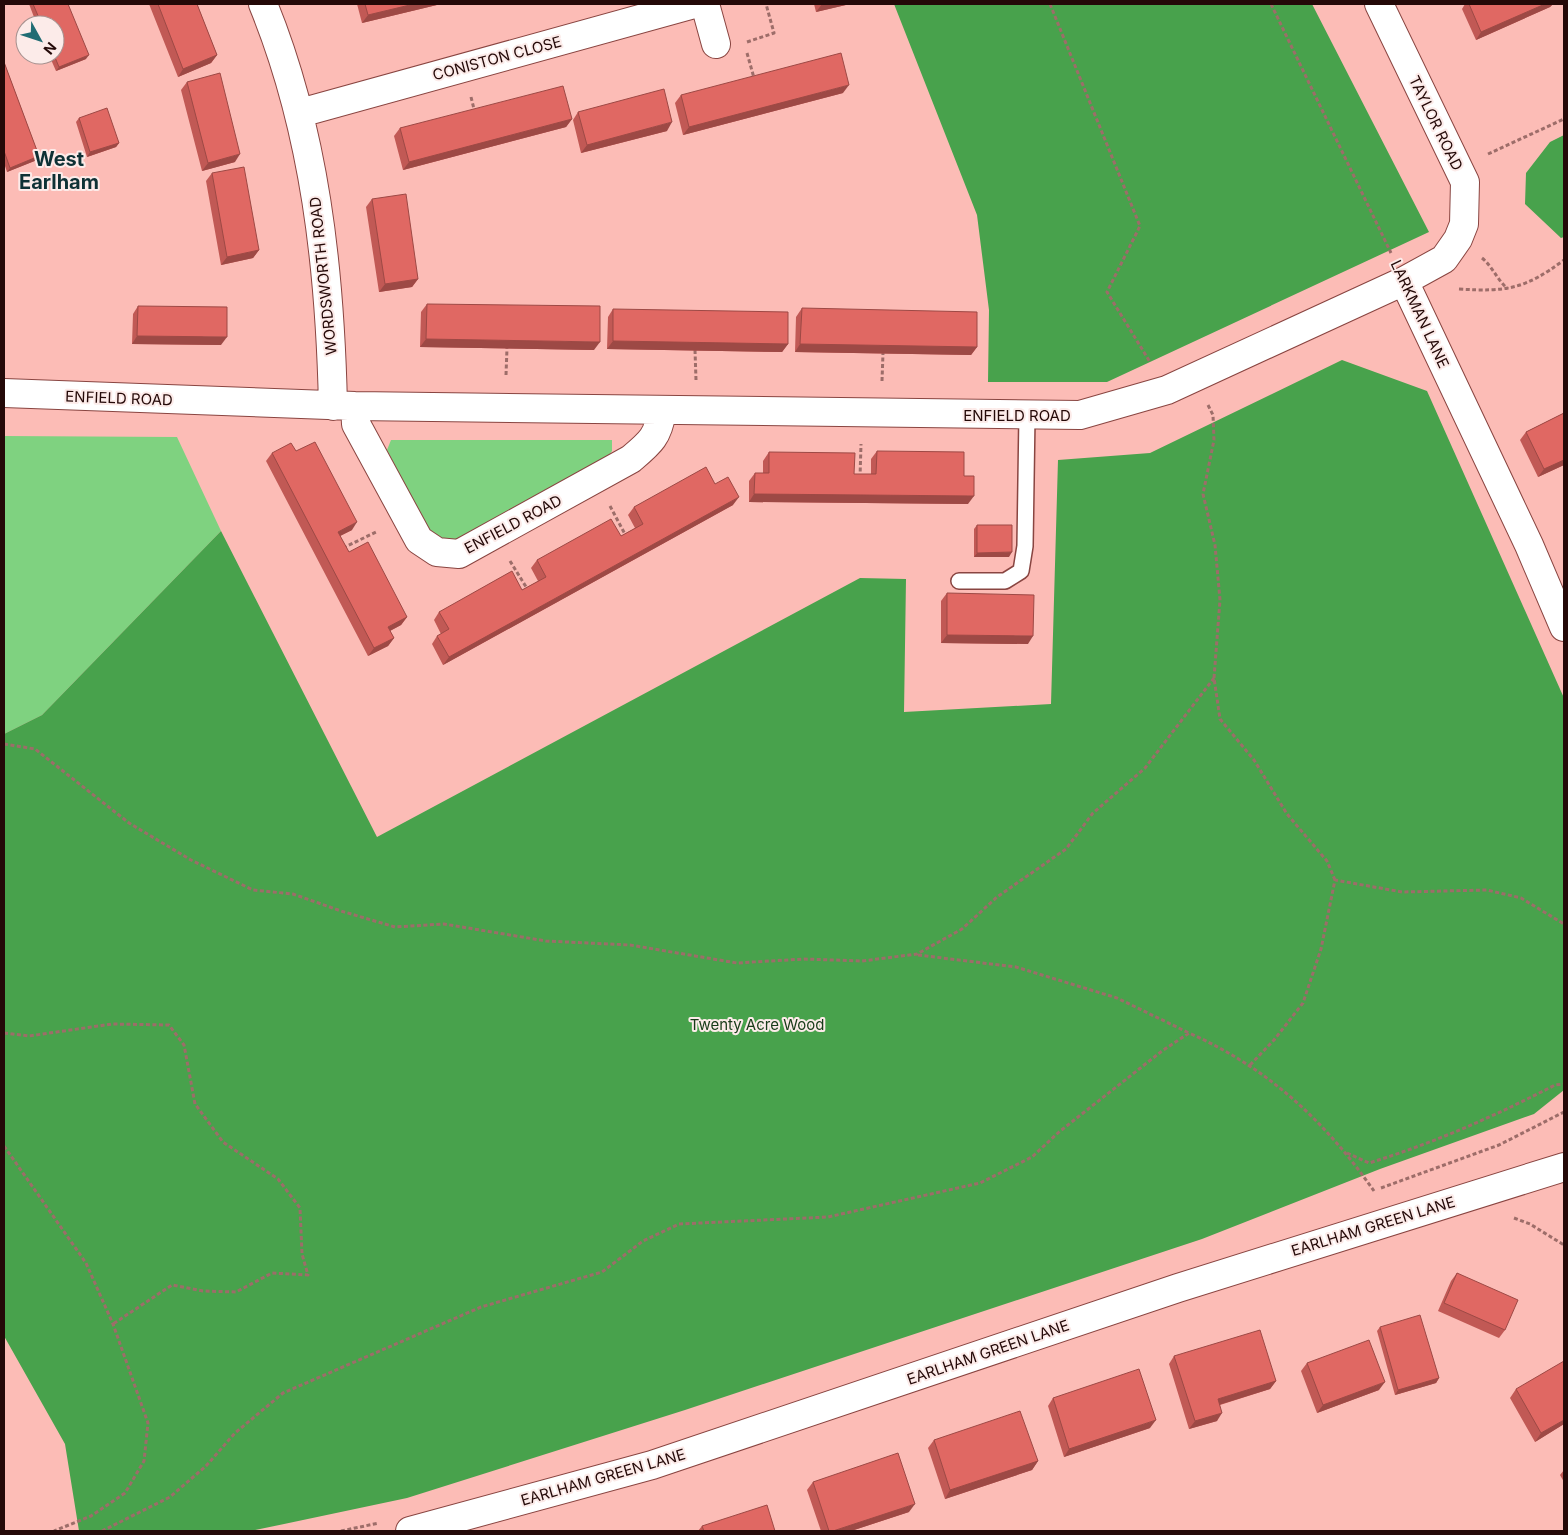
<svg xmlns="http://www.w3.org/2000/svg" width="1568" height="1535" font-family="Inter,sans-serif">
<style>
.green{fill:#7fd280}
.forest{fill:#48a24c}
.lines{fill:none;stroke-linecap:round;stroke-linejoin:round}
.service-casing{stroke:#894541;stroke-width:18}
.minor-casing{stroke:#894541;stroke-width:30}
.tertiary-casing{stroke:#894541;stroke-width:30}
.path{stroke:#9d6d69;stroke-width:3;stroke-dasharray:4 2.5;stroke-linecap:butt}
.service{stroke:#fff;stroke-width:15}
.minor{stroke:#fff;stroke-width:28}
.tertiary{stroke:#fff;stroke-width:28}
.wall{fill:#c15955}
.shaded-wall{fill:#9d4945}
.building{fill:#e06863;stroke:#9d4945}
.labels{text-anchor:middle;dominant-baseline:central;stroke-width:4;stroke-linejoin:round;paint-order:stroke}
.street-label{font-size:15px;fill:#240908;stroke:#fcebe9}
.park-label{font-size:15px;fill:#173b18;stroke:#fcebe9}
.district-label{font-size:20px;font-weight:bold;fill:#0e3135;stroke:#fcebe9}
</style>
<rect width="100%" height="100%" fill="#fcbcb6"/>
<path class="green" d="M4 436 177 437 221 531 42 715 4 734Z
M391 440H612V451L606 459 454 542 441 539 428 530 387 450Z"/>
<path class="forest" d="M894 4H1312L1429 232 1107 382H988L989 310 977 215Z
M1564 135V237L1561 238 1525 204 1526 173 1550 142Z
M1342 360 1427 391 1564 698V1090L1534 1114 1380 1169 1202 1239 685 1410 407 1498 251 1531H79L65 1444 4 1336V734L42 715 221 531 377 837 860 578 906 579 904 712 1051 704 1058 460 1150 453Z"/>
<g class="lines">
<g class="service-casing">
<path id="service" d="M959 581H1005L1021 571 1025 546 1027 415"/>
</g>
<g class="minor-casing">
<path id="minor" d="M263 4C315 131 330 269 333 406
M705 4 716 44
M300 113 694 4
M1404 281 1529 545 1564 627
M4 393 355 406 1080 415 1167 390 1404 281 1444 259 1458 239 1464 224 1465 182 1379 4
M355 406 356 424 419 540 437 552 459 554 631 459C650 443 658 437 662 411"/>
</g>
<g class="tertiary-casing">
<path id="tertiary" d="M410 1531 652 1465 1178 1288 1564 1167"/>
</g>
<path class="path" d="M1050 4 1140 226 1107 292 1150 362
M1271 4 1391 253
M747 42 774 33 766 4
M747 53 754 78
M471 97 475 113
M1488 154 1564 119
M1482 258C1493 267 1497 280 1508 289
M1459 289C1507 292 1525 289 1564 260
M695 350 696 380
M506 375 507 348
M882 381 883 353
M1208 405 1213 415 1214 440 1203 494 1215 545 1220 600 1214 678 1220 719 1254 760 1287 814 1327 861 1335 880
M860 478 861 444
M610 506 626 536
M343 548 378 531
M510 561 528 590
M4 744 35 749 129 823 191 860 253 890 293 894 341 911 395 927 444 924 546 941 630 945 737 963 804 959 862 961 917 954 962 929 997 897 1066 849 1093 813 1145 768 1214 678
M918 955 1016 967 1117 998 1189 1033
M4 1033 29 1036 112 1024 169 1025 184 1045 195 1104 223 1142 278 1179 300 1208 302 1254 308 1275 272 1273 236 1292 203 1291 172 1285 113 1324
M1250 1065 1274 1040 1303 1003 1321 949 1335 880 1402 892 1487 890 1521 898 1564 924
M4 1146 86 1263 113 1324 148 1423 144 1461 125 1493 91 1516 54 1531
M1347 1153 1369 1163C1434 1143 1495 1116 1555 1085L1564 1084
M1381 1188 1499 1145 1564 1112
M1514 1218 1530 1224 1564 1245
M102 1531 170 1497 206 1466 235 1433 283 1393 481 1307 602 1272 643 1241 679 1224 828 1217 980 1183 1032 1157 1059 1132 1162 1051 1189 1033C1268 1068 1325 1121 1374 1191
M341 1531 379 1523"/>
<use href="#service" class="service"/>
<use href="#minor" class="minor"/>
<use href="#tertiary" class="tertiary"/>
</g>
<path class="wall" d="M29 4H68L86 59 56 71 49 55H55V25H37Z
M149 4H197L217 55 211 63 178 77Z
M357 4H441L362 23Z
M814 4H850L816 12Z
M1465 4H1553L1550 7 1476 40 1462 9Z
M4 62 39 156 37 160 7 172 4 163Z
M187 82 235 162 202 171 181 90Z
M843 93 683 135 675 103 681 95Z
M578 112 667 131 581 153 573 120Z
M79 118 119 143 116 147 87 157 76 122Z
M572 119 566 127 403 170 394 136 400 128Z
M212 173 259 250 253 258 221 265 206 181Z
M372 199 418 279 412 287 379 292 366 207Z
M427 304 594 350 420 347 421 312Z
M138 306 221 345 132 344 133 314Z
M802 308 977 347 971 355 795 352 796 317Z
M613 309 788 344 782 352 607 349 608 317Z
M1564 413V465L1538 477 1520 440 1526 432Z
M296 451 352 530 340 536 349 552 407 617 401 625 390 631 394 638 388 646 368 656 266 461 272 453Z
M877 451 964 476 968 504 749 502V481L755 473H763V461L769 452 854 474H871V459Z
M715 484 733 505 443 665 432 644 437 636 441 634 434 620 439 612 522 590 538 581 531 568 537 560 621 536 635 528 628 515 634 507Z
M977 525 1009 557H974V529Z
M947 593 1028 644 941 643V601Z
M1457 1273 1505 1330 1499 1338 1438 1311 1451 1281Z
M1380 1327 1439 1378 1436 1383 1395 1395 1377 1331Z
M1174 1356 1276 1381 1270 1389 1220 1405 1217 1421 1189 1429 1169 1364Z
M1307 1363 1379 1390 1317 1413 1301 1371Z
M1516 1389 1564 1424 1535 1442 1510 1398Z
M1053 1398 1150 1428 1064 1457 1048 1406Z
M934 1440 1038 1461 1032 1470 945 1499 928 1448Z
M1564 1470V1482L1560 1475Z
M813 1482 909 1512 851 1531H821L807 1490Z
M702 1526 775 1531H698Z"/>
<path class="shaded-wall" d="M414 4H441L362 23 368 15Z
M822 4H850L816 12Z
M1545 4H1553L1550 7 1476 40 1481 32Z
M89 55 86 59 56 71 59 67Z
M217 55 211 63 178 77 183 69Z
M849 85 843 93 683 135 689 127Z
M572 119 566 127 403 170 409 162Z
M672 122 667 131 581 153 587 145Z
M119 143 116 147 87 157 90 152Z
M240 154 235 162 202 171 208 163Z
M39 156 37 160 7 172 10 168Z
M259 250 253 258 221 265 227 257Z
M418 279 412 287 379 292 385 284Z
M137 336 227 337 221 345 132 344Z
M426 339 600 342 594 350 420 347Z
M613 341 788 344 782 352 607 349Z
M800 344 977 347 971 355 795 352Z
M1564 460V465L1538 477 1544 469Z
M754 494 974 496 968 504 749 502Z
M739 497 733 505 443 665 449 657Z
M357 522 352 530 332 540 338 532Z
M1012 552 1009 557H974L977 553Z
M407 617 401 625 382 635 388 627Z
M947 635 1033 636 1028 644 941 643Z
M394 638 388 646 368 656 374 648Z
M1439 1378 1436 1383 1395 1395 1398 1390Z
M1276 1381 1270 1389 1212 1407 1218 1399Z
M1385 1382 1379 1390 1317 1413 1323 1405Z
M1222 1413 1217 1421 1189 1429 1195 1421Z
M1156 1420 1150 1428 1064 1457 1069 1449Z
M1564 1420V1424L1535 1442 1541 1433Z
M1038 1461 1032 1470 945 1499 950 1490Z
M915 1504 909 1512 851 1531H833Z"/>
<path class="building" d="M33 4H68L89 55 59 67 54 55H55V25H42Z
M158 4H197L217 55 183 69Z
M365 4H414L368 15Z
M1469 4H1545L1481 32Z
M841 53 849 85 689 127 681 95Z
M4 62 39 156 10 168 4 151Z
M220 73 240 154 208 163 187 82Z
M563 86 572 119 409 162 400 128Z
M664 89 672 122 587 145 578 112Z
M107 108 119 143 90 152 79 118Z
M244 167 259 250 227 257 212 173Z
M406 194 418 279 385 284 372 199Z
M427 304 600 306V342L426 339Z
M138 306 227 307V337L137 336Z
M802 308 977 312V347L800 344Z
M613 309 788 312V344L613 341Z
M1564 413V460L1544 469 1526 432Z
M315 442 357 522 338 532 349 552 368 542 407 617 388 627 394 638 374 648 272 453 291 443 296 451Z
M877 451 964 452V476H974V496L754 494 755 473H769V452L855 453 854 474H876Z
M706 467 715 484 728 477 739 497 449 657 437 636 449 629 439 612 512 571 522 590 546 577 537 560 611 519 621 536 643 524 634 507Z
M977 525H1012V552L977 553Z
M947 593 1034 595 1033 636 947 635Z
M1457 1273 1518 1300 1505 1330 1444 1303Z
M1420 1315 1439 1378 1398 1390 1380 1327Z
M1260 1330 1276 1381 1218 1399 1222 1413 1195 1421 1174 1356Z
M1369 1340 1385 1382 1323 1405 1307 1363Z
M1564 1361V1420L1541 1433 1516 1389Z
M1139 1369 1156 1420 1069 1449 1053 1398Z
M1020 1411 1038 1461 950 1490 934 1440Z
M898 1453 915 1504 833 1531H829L813 1482Z
M767 1505 775 1531H704L702 1526Z"/>
<g class="labels">
<g class="street-label">
<text transform="translate(497 58) rotate(-15)">CONISTON CLOSE</text>
<text transform="translate(1436 123) rotate(64)">TAYLOR ROAD</text>
<text transform="translate(323 276) rotate(-96)">WORDSWORTH ROAD</text>
<text transform="translate(1420 314) rotate(65)">LARKMAN LANE</text>
<text transform="translate(119 398) rotate(2)">ENFIELD ROAD</text>
<text x="1017" y="415">ENFIELD ROAD</text>
<text transform="translate(513 524) rotate(-28)">ENFIELD ROAD</text>
<text transform="translate(1373 1226) rotate(-17)">EARLHAM GREEN LANE</text>
<text transform="translate(988 1352) rotate(-19)">EARLHAM GREEN LANE</text>
<text transform="translate(603 1477) rotate(-16)">EARLHAM GREEN LANE</text>
</g>
<g class="park-label">
<text x="757" y="1024">Twenty Acre Wood</text>
</g>
<g class="district-label">
<text x="59" y="159">West<tspan x="59" dy="23">Earlham</tspan></text>
</g>
</g>
<rect width="1568" height="1535" fill="none" stroke="#240908" stroke-width="10"/>
<g transform="translate(40 40) rotate(130)"><circle r="24" fill="#fcebe9" stroke="#a6918f"/>
<path d="M0-4L9 19L0 12L-9 19Z" fill="#206c73"/>
<text y="-8" font-size="14" font-weight="bold" text-anchor="middle" fill="#240908">N</text>
</g>
</svg>
